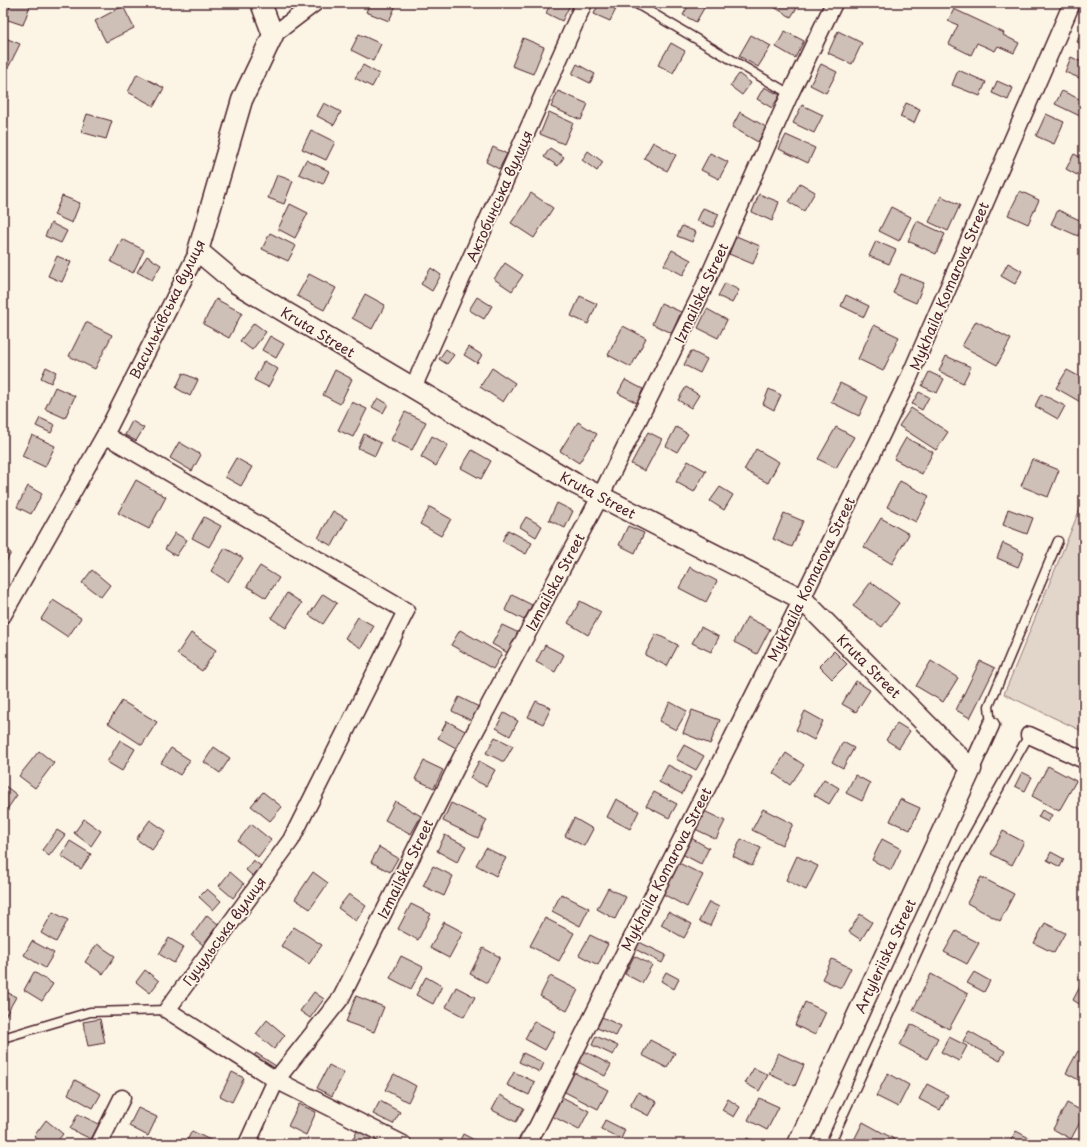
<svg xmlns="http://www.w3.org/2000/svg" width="1087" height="1147" font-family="'Playpen Sans',sans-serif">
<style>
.green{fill:#e2d5ca;stroke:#967a7a}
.building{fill:#cfc0b7;stroke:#4a1f2b}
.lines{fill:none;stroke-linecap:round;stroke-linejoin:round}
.service-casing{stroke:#4a1f2b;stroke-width:11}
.minor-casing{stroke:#4a1f2b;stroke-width:19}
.tertiary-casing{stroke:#4a1f2b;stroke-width:23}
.service{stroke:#fcf5e5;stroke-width:8}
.minor{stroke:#fcf5e5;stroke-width:16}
.tertiary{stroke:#fcf5e5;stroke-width:20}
.labels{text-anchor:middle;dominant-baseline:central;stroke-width:3.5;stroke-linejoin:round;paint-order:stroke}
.street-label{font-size:14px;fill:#4a1f2b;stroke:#fcf5e5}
</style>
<rect width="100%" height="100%" fill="#fcf5e5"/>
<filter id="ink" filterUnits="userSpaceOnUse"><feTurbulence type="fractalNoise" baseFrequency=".025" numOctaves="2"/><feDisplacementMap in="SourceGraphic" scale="8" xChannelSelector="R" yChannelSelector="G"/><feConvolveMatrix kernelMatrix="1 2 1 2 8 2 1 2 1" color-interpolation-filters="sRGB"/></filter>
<g filter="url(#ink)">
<path class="green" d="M1084 499V732L1004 694Z"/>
<path class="building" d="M11 3H31L23 25 5 19Z
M370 3H397L389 21 366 12Z
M551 3H571L562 21 546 13Z
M599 3H602L616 9 610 21 594 14Z
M690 3H707L696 22 683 15Z
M767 3H800L791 17Z
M123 6 134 28 106 42 95 21Z
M954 9 986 24 1004 33 1003 35 1019 43 1014 53 998 46 995 51 977 43 971 55 949 44 958 25 948 21Z
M1082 29 1084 30V45L1077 42Z
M785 31 804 41 795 58 776 47Z
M838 31 862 43 852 64 828 53Z
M359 34 381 44 373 61 351 50Z
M751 35 771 46 758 67 739 56Z
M3 37 20 44 9 66 3 64Z
M523 38 544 47 533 74 512 66Z
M671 43 685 51 673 73 658 65Z
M1071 57 1084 63V80L1065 72Z
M577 64 595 74 590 83 572 74Z
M821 64 837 72 826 93 810 85Z
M363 65 379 74 372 87 355 78Z
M958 70 986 82 980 96 952 85Z
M137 74 164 88 154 106 128 92Z
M739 74 751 83 742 95 730 86Z
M997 81 1013 88 1008 100 992 93Z
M764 87 780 95 772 108 757 99Z
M558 91 588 104 581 120 551 107Z
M1062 91 1084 101V118L1055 104Z
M3 93 9 96 3 110Z
M324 103 341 112 334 125 317 116Z
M906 103 920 109 914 123 900 117Z
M802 105 823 115 814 133 793 123Z
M549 112 573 123 564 144 540 134Z
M740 112 766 127 758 142 732 127Z
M87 114 112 121 106 139 81 132Z
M1046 114 1064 122 1054 144 1036 136Z
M311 130 335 142 326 160 302 149Z
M786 135 815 148 808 163 779 149Z
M653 142 676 155 667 171 644 158Z
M493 147 507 154 499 169 486 162Z
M550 148 564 157 558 166 544 157Z
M588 151 603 162 597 171 582 160Z
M710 153 728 162 719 179 701 170Z
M1074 154 1084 159V163L1077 175 1066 169Z
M306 160 329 171 323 184 299 174Z
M277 175 293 181 284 204 268 198Z
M800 183 815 192 804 211 789 202Z
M1020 191 1039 200 1028 224 1008 215Z
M531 193 553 208 534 238 511 223Z
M759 194 779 202 772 221 752 212Z
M62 196 80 203 72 223 54 215Z
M941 196 960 205 948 231 929 222Z
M290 204 308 213 295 238 278 229Z
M891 207 911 217 899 241 879 231Z
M703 208 719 214 713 227 697 221Z
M1058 210 1084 222 1078 236 1051 224Z
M917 221 945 234 936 254 908 241Z
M51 223 67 231 61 243 45 236Z
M682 226 696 232 692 242 677 236Z
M270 233 296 246 288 261 262 249Z
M736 236 760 246 753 264 729 254Z
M122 239 144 250 133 273 111 262Z
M876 241 896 250 889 264 869 256Z
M672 250 691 260 683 275 664 265Z
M57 256 71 262 62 282 48 276Z
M147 256 161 265 152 280 137 272Z
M505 263 523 275 512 291 494 279Z
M1008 263 1022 271 1015 284 1001 276Z
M431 268 441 275 432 291 421 284Z
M309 274 336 288 324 310 297 296Z
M901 274 924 283 916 303 893 293Z
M725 283 739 290 732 303 718 296Z
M365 294 385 305 372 329 352 318Z
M846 295 869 306 864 317 841 306Z
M580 296 597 304 588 324 571 316Z
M477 297 492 306 484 319 469 310Z
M216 299 242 313 229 338 203 324Z
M661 303 681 312 672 333 652 324Z
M707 309 727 320 718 338 698 328Z
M976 321 1011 339 997 365 962 346Z
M86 322 112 335 95 369 69 356Z
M254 323 266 332 252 350 240 341Z
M874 325 899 337 883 371 858 359Z
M623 326 646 338 631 367 608 355Z
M270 336 284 344 276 358 262 350Z
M469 347 482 355 477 363 464 355Z
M446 349 454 355 447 364 439 359Z
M691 351 707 359 700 373 684 365Z
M946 356 971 367 963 383 939 371Z
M264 361 278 369 268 387 254 380Z
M46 367 56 372 51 383 41 378Z
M492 368 515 383 503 402 480 387Z
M335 370 352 379 340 404 323 395Z
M1067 370 1084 379V404L1056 388Z
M929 372 944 379 937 393 922 386Z
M183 373 198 380 190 396 176 388Z
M625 380 643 389 637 403 618 393Z
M840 383 868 397 859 416 831 402Z
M55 387 75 396 65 418 45 409Z
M686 387 699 395 691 408 678 400Z
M769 389 781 395 774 410 763 404Z
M919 392 929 397 922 410 912 404Z
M1041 394 1065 406 1058 419 1035 406Z
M378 398 388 404 383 413 372 407Z
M352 402 367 409 353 437 338 430Z
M911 408 948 432 936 450 899 426Z
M405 412 426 422 412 450 391 440Z
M40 418 55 425 51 433 36 426Z
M132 421 144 428 136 441 125 435Z
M578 422 597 434 579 463 560 451Z
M676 427 688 434 677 452 666 446Z
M836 427 854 437 836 468 818 459Z
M648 432 662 439 645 471 631 464Z
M364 434 381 443 375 456 358 448Z
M32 435 55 446 45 467 22 456Z
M432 436 448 445 436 466 421 457Z
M906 438 933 452 922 474 894 459Z
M179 442 201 455 192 471 170 458Z
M756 449 779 462 768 483 744 470Z
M472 450 491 461 481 479 461 468Z
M236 458 252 467 241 486 225 477Z
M1032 459 1059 470 1048 497 1021 486Z
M688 461 706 471 694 492 676 482Z
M136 480 166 497 149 529 118 513Z
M900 481 929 496 916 522 887 507Z
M28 486 42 494 31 514 17 507Z
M720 487 733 495 724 510 710 501Z
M557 503 573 511 565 528 549 520Z
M430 507 451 519 441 536 420 524Z
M1008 509 1033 518 1027 534 1003 525Z
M333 511 347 519 332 546 318 538Z
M784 513 803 521 792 547 773 539Z
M204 517 221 526 209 547 192 538Z
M526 517 542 526 536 537 520 527Z
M881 518 909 534 892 564 864 547Z
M628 526 644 533 635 553 619 545Z
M508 530 532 543 526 554 502 541Z
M175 533 187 540 176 556 165 549Z
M1003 543 1024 553 1018 567 997 558Z
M3 548 11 553 3 567Z
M225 548 243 558 228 582 211 571Z
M260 566 279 578 266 598 247 586Z
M690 567 717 581 706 602 679 588Z
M92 570 110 585 101 597 82 583Z
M871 582 899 603 882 627 853 606Z
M287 593 302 603 286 628 271 618Z
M323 594 337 603 323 624 309 615Z
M512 595 532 605 524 620 505 610Z
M53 600 81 618 68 637 41 619Z
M580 601 601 612 588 635 568 623Z
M358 617 374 626 361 648 345 638Z
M747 617 770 629 757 654 734 642Z
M502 625 519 633 508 653 492 644Z
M701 627 719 637 711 652 692 643Z
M460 630 502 654 493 669 451 645Z
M191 633 216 650 202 671 177 654Z
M656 634 678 645 667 666 645 655Z
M545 645 564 655 555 672 536 662Z
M834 651 847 664 832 679 819 666Z
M931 661 958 678 943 702 916 686Z
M980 661 995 668 970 718 956 710Z
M856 681 870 690 856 712 842 704Z
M459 697 479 707 472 721 452 711Z
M122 701 157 722 142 745 108 723Z
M536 701 551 708 543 724 528 717Z
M670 702 687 711 676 730 659 721Z
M692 710 720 720 710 744 683 733Z
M805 711 823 721 814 740 796 730Z
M504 713 518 721 510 736 496 728Z
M447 721 465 731 456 748 438 738Z
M897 723 910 731 899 748 886 740Z
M495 737 513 746 504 762 486 753Z
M120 740 135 749 122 771 107 762Z
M843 742 854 748 843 768 832 762Z
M684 745 704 756 696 770 676 759Z
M214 747 230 758 220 773 204 762Z
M171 748 190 760 180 775 161 763Z
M39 751 54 763 35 788 19 776Z
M786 753 804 765 790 785 773 773Z
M424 761 443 770 434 788 415 779Z
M479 761 495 770 486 786 470 778Z
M668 765 691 777 682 794 659 782Z
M1048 766 1076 781 1059 811 1032 796Z
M1022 772 1032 777 1025 791 1015 786Z
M855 775 870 783 862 801 846 793Z
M824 779 839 788 829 804 814 795Z
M4 785 17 795 3 815V787Z
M263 792 282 807 270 821 251 806Z
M654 792 677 804 669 818 646 806Z
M616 799 639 811 630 829 607 817Z
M900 799 920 808 910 830 890 821Z
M395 801 421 816 411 834 385 820Z
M451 803 487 820 478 838 443 821Z
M763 809 793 824 782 845 752 830Z
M1042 810 1052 815 1048 822 1038 817Z
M704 811 725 821 716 839 695 829Z
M574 818 593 829 584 846 565 836Z
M84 819 101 831 91 846 74 833Z
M150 820 166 831 152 850 136 839Z
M251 824 271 840 258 857 238 841Z
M57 830 65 835 49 856 42 850Z
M1003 831 1024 842 1012 865 991 854Z
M445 835 466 846 457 862 437 851Z
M691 838 709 848 701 864 682 854Z
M741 839 761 848 752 866 733 856Z
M882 839 901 849 891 870 872 860Z
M70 841 91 854 81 869 61 856Z
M379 847 398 858 390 872 371 862Z
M486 848 506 858 496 876 476 865Z
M1051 852 1064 859 1060 867 1047 860Z
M797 856 818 866 806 890 786 880Z
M253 860 261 866 253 876 246 870Z
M679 863 703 875 687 907 663 894Z
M433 866 453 876 444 896 423 886Z
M230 872 244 884 233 898 219 886Z
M313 872 328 883 310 909 295 899Z
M981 877 1014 894 1000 921 967 903Z
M608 888 626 897 615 919 597 909Z
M207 889 221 901 213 910 199 897Z
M349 894 366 906 356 921 338 908Z
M561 894 589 908 580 926 552 911Z
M709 902 719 907 710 926 699 921Z
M411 904 431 914 418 940 398 929Z
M53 912 68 920 56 942 41 933Z
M668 912 692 924 684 938 661 925Z
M860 914 872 922 861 940 849 932Z
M207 915 218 924 203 945 192 936Z
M545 918 574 933 559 961 530 946Z
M444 922 463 932 449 958 430 948Z
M1045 923 1065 933 1054 953 1034 943Z
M294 927 322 945 309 964 281 946Z
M956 931 979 943 967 964 944 952Z
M590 935 608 944 598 965 579 955Z
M169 938 184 947 174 963 159 954Z
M32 941 54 953 45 968 24 955Z
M639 942 666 955 662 963 635 949Z
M97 944 115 956 103 974 85 962Z
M483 948 500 957 487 983 470 974Z
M401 956 423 967 411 989 390 978Z
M634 956 652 965 642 983 625 974Z
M832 959 851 968 841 988 822 979Z
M145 970 159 981 150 993 136 982Z
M34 972 53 984 42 1001 24 990Z
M666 972 679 979 674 989 661 981Z
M974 972 990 981 984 992 967 983Z
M931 974 968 994 949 1029 913 1010Z
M550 976 578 990 567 1011 540 996Z
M426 977 442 986 433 1004 416 995Z
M1083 981H1084V1007L1073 1000Z
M456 987 475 997 464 1017 446 1007Z
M3 990 16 997 3 1020Z
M314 992 324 999 310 1018 300 1011Z
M356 996 384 1007 374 1032 346 1022Z
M805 1002 826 1012 815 1035 795 1025Z
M602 1017 621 1026 616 1036 597 1028Z
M100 1019 105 1043 88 1046 83 1022Z
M267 1020 285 1035 274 1049 256 1034Z
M534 1021 555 1032 545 1050 525 1039Z
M911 1024 938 1038 927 1059 900 1045Z
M969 1031 1005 1051 1000 1061 963 1041Z
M596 1036 618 1046 613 1055 592 1045Z
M949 1037 967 1046 959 1061 941 1052Z
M650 1040 675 1053 667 1068 642 1055Z
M584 1051 611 1065 605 1076 578 1062Z
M1078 1051 1084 1054V1083L1066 1073Z
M256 1053 276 1066 270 1074 251 1060Z
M523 1053 544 1063 540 1072 519 1062Z
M778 1053 804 1065 795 1086 769 1074Z
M329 1065 344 1073 332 1096 317 1088Z
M754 1068 768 1075 759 1091 745 1083Z
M232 1072 244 1078 232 1102 220 1096Z
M514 1072 535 1082 529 1095 507 1085Z
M573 1072 608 1090 598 1109 563 1091Z
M888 1073 909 1085 898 1107 876 1096Z
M394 1074 416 1086 408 1102 385 1090Z
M75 1080 101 1094 93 1108 68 1094Z
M927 1084 948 1095 940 1110 919 1099Z
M638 1092 657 1102 649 1116 630 1106Z
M500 1095 524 1108 516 1122 492 1110Z
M562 1097 589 1111 579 1130 552 1116Z
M759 1098 779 1107 767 1130 748 1120Z
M728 1099 740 1107 734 1117 722 1110Z
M380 1101 400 1112 393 1124 373 1114Z
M1067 1103 1084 1112V1115L1071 1139 1053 1129Z
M299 1104 316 1112 306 1135 288 1126Z
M138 1108 157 1117 148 1136 129 1126Z
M78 1114 99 1124 91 1139 70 1129Z
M46 1120 63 1134 55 1144H44L34 1136Z
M605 1120 625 1130 621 1139 601 1129Z
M863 1122 894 1139 892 1144H852Z
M192 1131 218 1144H185Z
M357 1131 376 1139 374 1144H351Z
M1016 1131 1031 1139 1028 1144H1009Z
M463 1134 482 1144H458Z
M747 1138 760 1144H744Z"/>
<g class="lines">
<g class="service-casing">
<path id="service" d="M635 3 790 94
M991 725 989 706 1058 541
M3 1038 90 1012 167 1010
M830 1144 960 858 1029 735"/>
</g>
<g class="minor-casing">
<path id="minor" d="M273 35 315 3
M413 388 584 3
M105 435 406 611 291 840 167 1010 276 1080 403 1144
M3 615 105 435 198 251
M1029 735 1084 760
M971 769 991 725
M99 1144 122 1098
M247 1144 276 1080 341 998 461 758 600 497 700 296 790 94 834 3
M526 1144 537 1127 802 599 908 380 1072 3"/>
</g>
<g class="tertiary-casing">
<path id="tertiary" d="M261 3 273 35 242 100 198 251 236 283 574 483 802 599 971 769 798 1144"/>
</g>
<use href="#service" class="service"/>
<use href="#minor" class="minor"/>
<use href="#tertiary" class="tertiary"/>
</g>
</g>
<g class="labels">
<g class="street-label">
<text transform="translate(499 196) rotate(-66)">Актобинська вулиця</text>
<text transform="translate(949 286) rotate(-67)">Mykhaila Komarova Street</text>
<text transform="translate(701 293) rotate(-65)">Izmailska Street</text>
<text transform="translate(167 309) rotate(-64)">Васильківська вулиця</text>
<text transform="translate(318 332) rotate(31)">Kruta Street</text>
<text transform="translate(598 495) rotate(28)">Kruta Street</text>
<text transform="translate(811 579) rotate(-64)">Mykhaila Komarova Street</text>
<text transform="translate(555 582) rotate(-62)">Izmailska Street</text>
<text transform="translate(869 666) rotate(45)">Kruta Street</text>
<text transform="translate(405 869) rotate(-64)">Izmailska Street</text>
<text transform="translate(666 869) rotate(-63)">Mykhaila Komarova Street</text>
<text transform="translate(224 931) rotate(-54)">Гуцульська вулиця</text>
<text transform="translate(885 956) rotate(-65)">Artyleriiska Street</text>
</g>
</g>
<rect width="1087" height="1147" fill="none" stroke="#fcf5e5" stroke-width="16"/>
<rect x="8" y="8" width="1071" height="1131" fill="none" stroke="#4a1f2b" stroke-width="1.5" filter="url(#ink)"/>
</svg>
